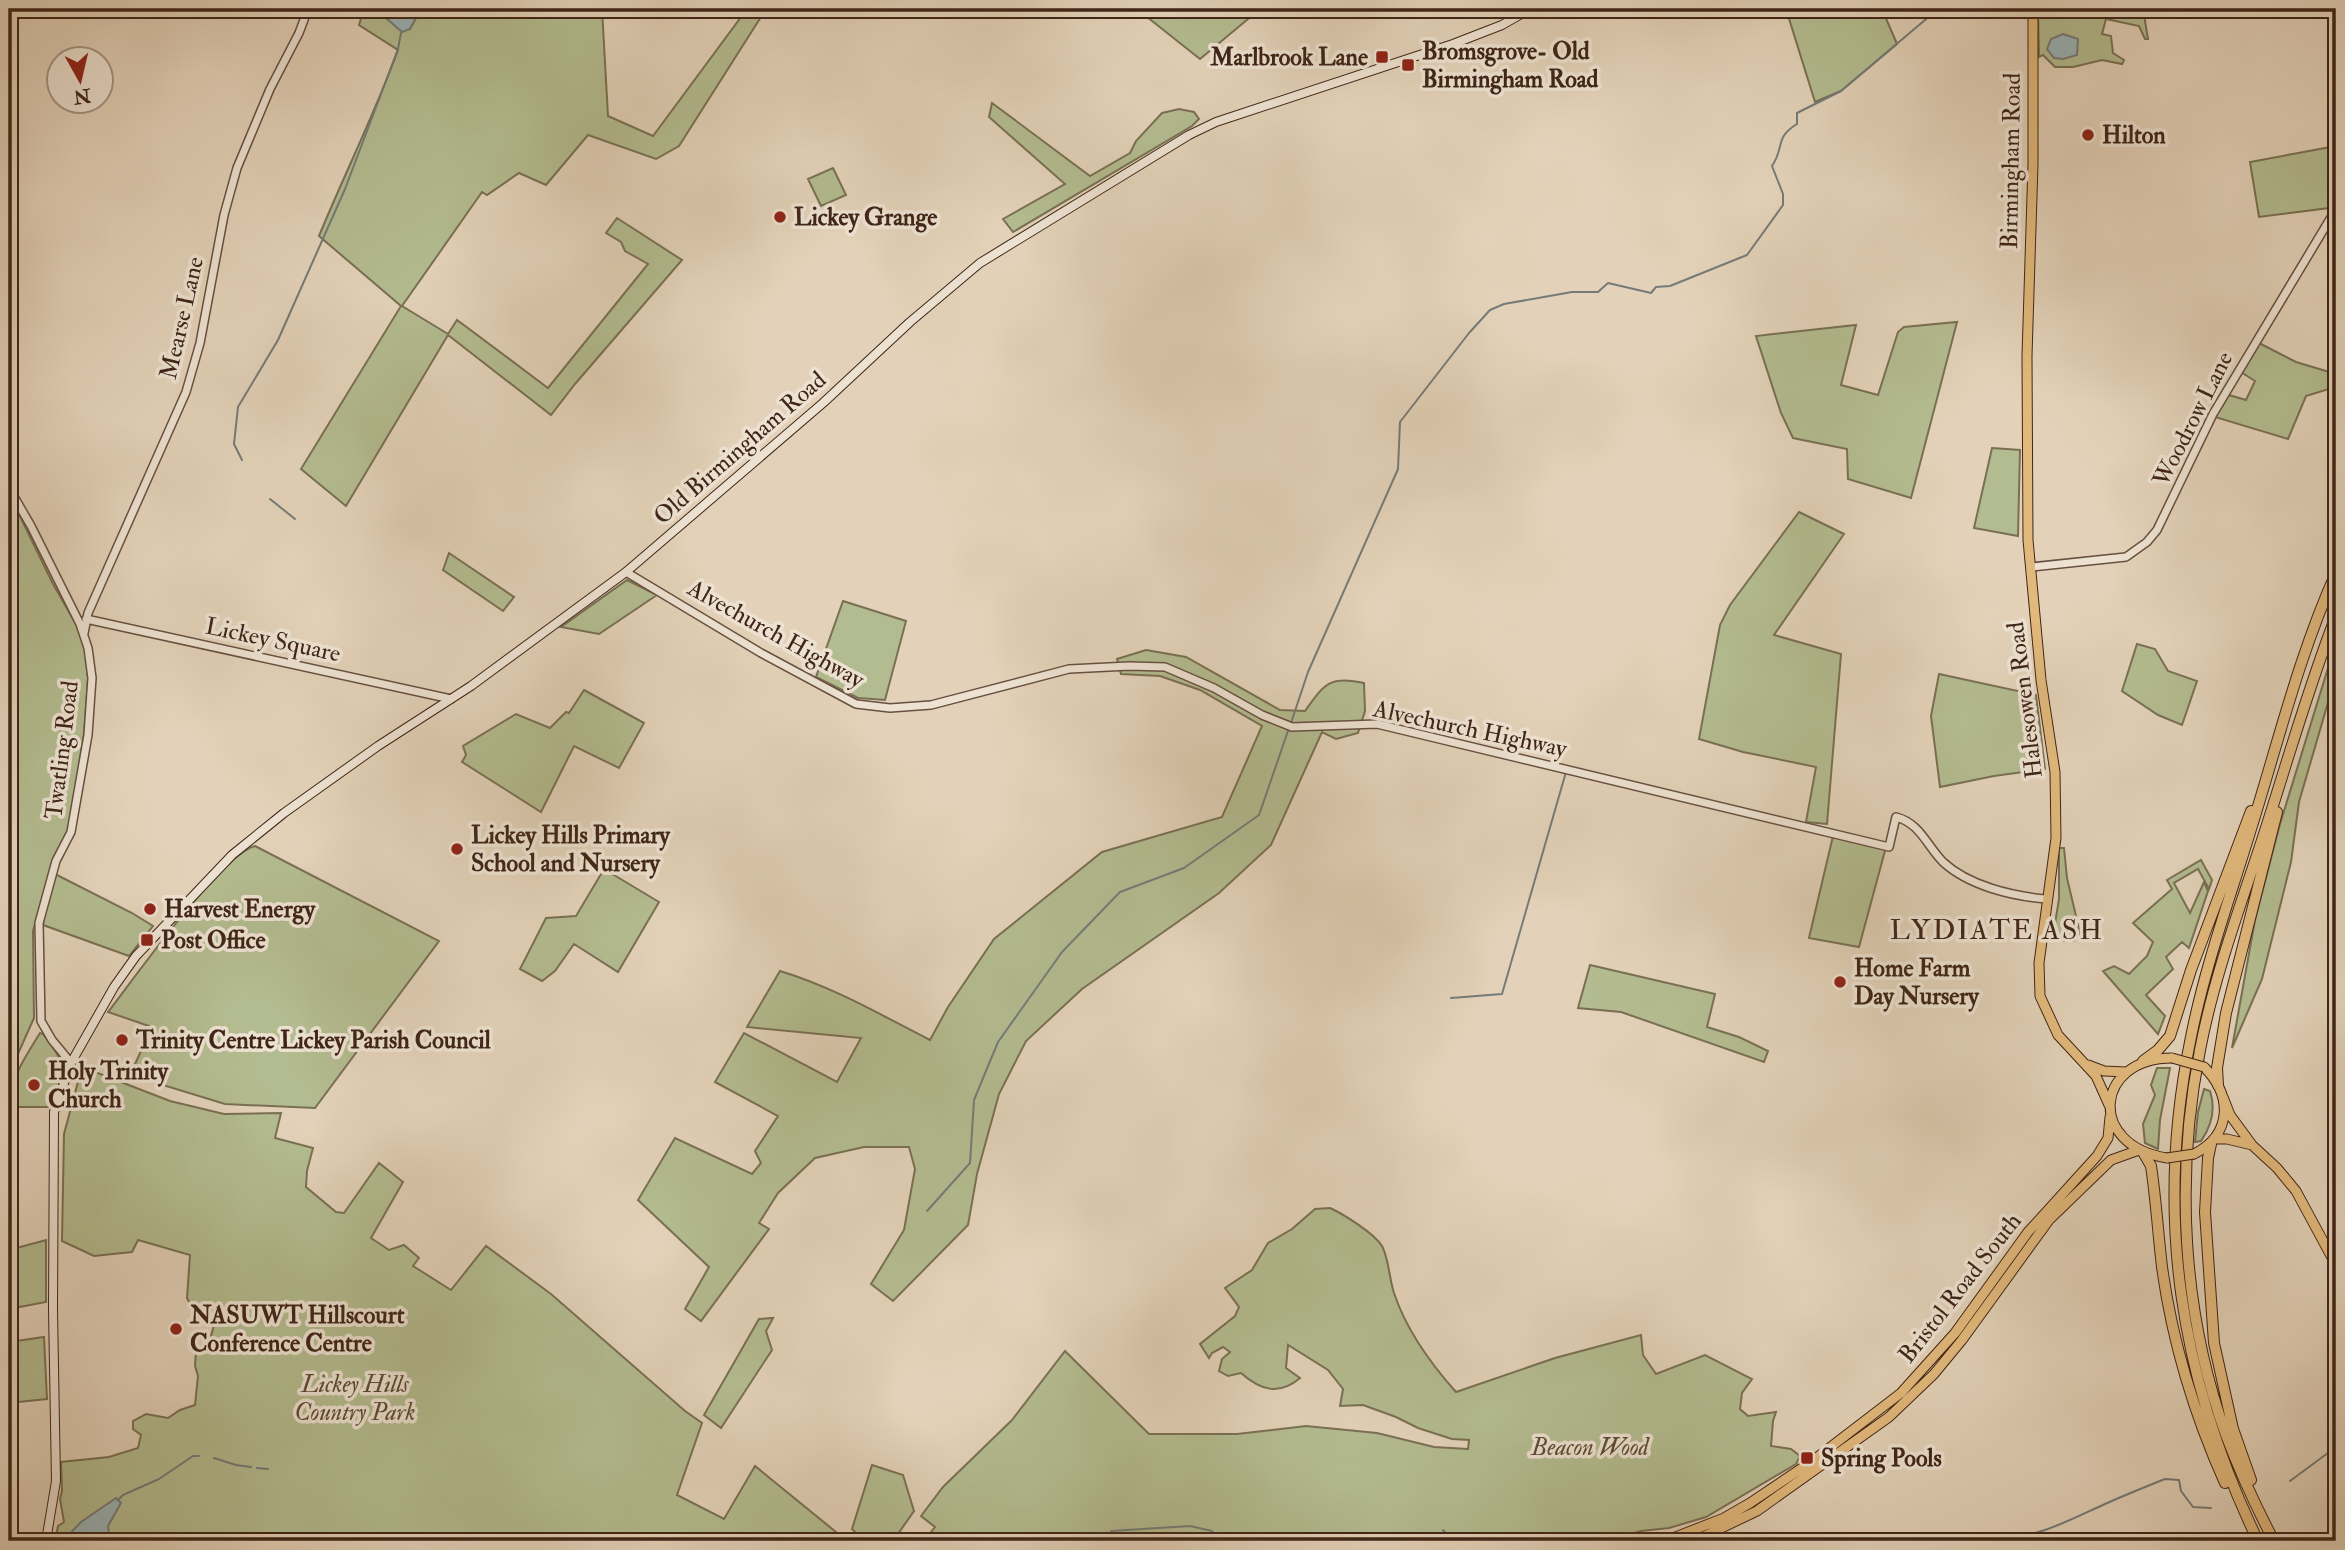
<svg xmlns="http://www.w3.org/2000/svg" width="2345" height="1550" font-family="'IM FELL Double Pica',serif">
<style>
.green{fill:#b3bc90;stroke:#797054;stroke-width:2}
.water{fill:#99b5b9;stroke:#757b78;stroke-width:2}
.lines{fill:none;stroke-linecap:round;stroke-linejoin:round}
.stream{stroke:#757b78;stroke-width:2}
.tertiary-casing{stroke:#685040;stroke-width:10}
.secondary-casing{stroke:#3f2517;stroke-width:10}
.trunk-casing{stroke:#3f2517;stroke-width:11}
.motorway-casing{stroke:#3f2517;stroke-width:12}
.tertiary{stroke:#ede2d2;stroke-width:7}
.secondary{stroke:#ede2d2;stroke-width:8}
.trunk{stroke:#e2b97c;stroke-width:9}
.motorway{stroke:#e2b97c;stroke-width:10}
.trunk-bridge-casing{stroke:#3f2517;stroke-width:11;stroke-linecap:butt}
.trunk-bridge{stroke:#e2b97c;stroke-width:9}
.poi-dot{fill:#8f2418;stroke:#ede2d2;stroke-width:2.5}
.labels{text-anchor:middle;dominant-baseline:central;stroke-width:7;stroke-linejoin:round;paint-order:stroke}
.poi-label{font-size:24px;font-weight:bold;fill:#3f2517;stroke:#ede2d2;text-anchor:start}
.street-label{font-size:24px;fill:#3f2517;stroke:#ede2d2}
.park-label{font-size:24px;font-style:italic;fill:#5c4b35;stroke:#ede2d2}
.quarter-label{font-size:28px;letter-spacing:2px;fill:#3f2517;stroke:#ede2d2}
</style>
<rect width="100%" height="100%" fill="#e3d2b9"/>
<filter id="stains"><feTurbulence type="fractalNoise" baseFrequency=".00286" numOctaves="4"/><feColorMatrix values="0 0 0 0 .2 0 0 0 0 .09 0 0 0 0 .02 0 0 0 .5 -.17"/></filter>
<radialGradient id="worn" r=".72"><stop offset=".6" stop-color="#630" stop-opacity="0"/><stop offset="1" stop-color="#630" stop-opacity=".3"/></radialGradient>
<path class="green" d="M364 9H380L386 18 410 29 418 14 424 9H602L608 116 653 136 747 9H766L679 146 656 159 588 135 546 185 519 173 487 195 482 192 402 306 448 334 457 320 548 388 648 264 625 251 621 242 606 233 617 218 682 260 575 384 551 415 448 335 346 506 301 469 401 306 319 236C345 173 375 113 398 50L359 25Z
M1137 9H1260L1200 59Z
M1786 9H1882L1897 44 1841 91 1815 102Z
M2038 9H2143L2148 39H2145L2139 26 2106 19 2102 34 2111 36 2113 53 2124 60 2122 64 2102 60 2073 67H2055L2043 55 2039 57Z
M992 103 1090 176 1130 153 1136 141 1162 113 1179 109 1194 112 1199 119 1192 126 1013 232 1003 219 1065 184 989 117Z
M2336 146V195L2329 208 2259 217 2250 162Z
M833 168 846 195 821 206 808 179Z
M1957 322 1911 498 1848 479 1847 449 1793 438 1781 413 1756 336 1856 325 1841 385 1878 395 1898 332 1904 327Z
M2259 343 2296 362 2336 374 2332 388 2306 396 2288 439 2215 417 2229 395 2246 400 2255 381 2241 372Z
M1992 448 2020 450 2018 536 1974 528Z
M15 506 53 584 76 624 85 647 88 678 84 734 69 829 54 857 33 931 34 1018 9 1074V509Z
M1799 512 1844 534 1774 635 1841 654 1827 824 1806 822 1816 767 1743 752 1699 739 1720 625 1730 605Z
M449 553 514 597 503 611 443 570Z
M627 580 657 595 599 634 561 627Z
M843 601 906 621 885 700 858 698 816 677Z
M2336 642V675L2299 802 2291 862 2262 979 2232 1048 2255 920 2280 824Z
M2137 644 2155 649 2168 671 2197 681 2182 725 2158 715 2122 691Z
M1146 650 1186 657 1280 710 1305 711C1324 684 1330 675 1364 683L1365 711 1358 733 1336 739 1322 732 1271 845 1219 893 1082 989 1026 1041 999 1094 977 1174 968 1225 893 1301 871 1284 904 1230 915 1169 909 1147H864L815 1158 778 1193 759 1223 769 1229 701 1321 685 1309 709 1267 638 1200 675 1138 752 1174 761 1163 755 1151 778 1116 715 1082 744 1033 837 1082 861 1038 747 1027 780 971C833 987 881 1015 930 1040L948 1007 994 939 1102 852 1222 817 1262 726 1200 690 1160 676 1121 674 1117 659Z
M1939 674 2036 695 2045 769 1994 776 1940 787 1931 716Z
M584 690 644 723 619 768 574 746 541 812 462 762 466 755 463 746 516 714 550 728 566 712 569 713Z
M1833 836 1886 847 1859 947 1809 938Z
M255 846 439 941 315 1108 225 1104 130 1075 152 1027 108 1012C133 980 222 854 255 846Z
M2059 848H2064L2067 878 2080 933 2074 941H2065L2053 936 2059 899Z
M2201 860 2212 880 2209 889 2198 869 2174 883 2190 913 2204 882 2208 891 2189 948 2182 942 2166 957 2173 969 2146 995 2165 1016 2158 1034 2103 971 2114 966 2129 974 2147 956 2153 942 2133 923 2172 889 2167 880Z
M604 869 659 902 618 972 574 944 555 971 542 981 520 969 546 918 576 916Z
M55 874 132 913 153 926 129 956 43 925 46 902Z
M1590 965 1715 994 1707 1027 1739 1037 1768 1051 1764 1062 1621 1012 1578 1008Z
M40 1033 43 1034C70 1069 64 1066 53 1107H9C9 1080 26 1056 40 1033Z
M82 1067 170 1101 224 1114 281 1113 275 1138 313 1148 307 1171 306 1187 336 1212 344 1213 379 1163 403 1182 371 1238 389 1250 404 1245 419 1258 413 1266 451 1290 486 1246 551 1294 685 1411 702 1423 677 1495 724 1519 755 1466 847 1541H55L58 1526 64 1522 60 1499 62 1491 61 1462 109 1457 138 1448 141 1435 133 1429V1421L146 1414 168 1418 180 1410 195 1405 198 1376 195 1366 196 1352C209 1344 212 1337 214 1323L209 1316 191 1306 187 1298 190 1255 138 1240 132 1252 94 1256 62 1241 64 1134Z
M2157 1068H2170L2160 1120 2158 1149 2145 1143 2143 1124 2155 1095 2151 1085Z
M2204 1089 2210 1091C2216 1109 2212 1125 2201 1141L2195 1142 2198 1112Z
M1330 1208C1343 1214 1374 1233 1382 1246 1389 1259 1389 1278 1394 1293 1406 1329 1431 1364 1456 1392L1555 1358 1641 1335 1643 1355 1656 1374 1705 1355 1752 1379 1742 1393 1740 1409 1748 1416 1776 1412 1773 1421 1771 1446 1791 1449 1800 1456 1796 1464 1706 1517 1669 1528 1641 1531 1607 1541H924L935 1527 921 1516 943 1487 1012 1420 1065 1351 1149 1434H1237L1306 1426 1377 1433 1434 1447 1468 1449 1469 1440 1452 1439 1418 1428 1396 1417 1363 1405 1340 1406 1343 1389 1328 1370 1288 1345 1286 1368 1300 1378C1279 1396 1260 1390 1241 1373L1228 1376 1219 1371 1222 1359 1230 1352 1223 1347 1212 1353 1209 1358 1200 1344 1235 1316 1239 1307 1225 1288 1252 1270 1268 1243 1292 1229 1315 1209Z
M46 1240V1302L9 1309V1250Z
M773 1318 766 1331 772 1350 721 1428 704 1415 759 1319Z
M44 1337 47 1399 9 1403V1342Z
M872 1465 903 1475 914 1511 893 1541H864L852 1529Z"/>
<path class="water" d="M380 9H424L418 14 410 29 402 32 386 18Z
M2063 34 2078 39 2077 55 2063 59 2054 58 2047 49 2051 39Z
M116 1498 121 1503 108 1526 110 1541H63L81 1522Z"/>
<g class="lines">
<path class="stream" d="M242 460 234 444 238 407 278 340 345 189 398 49 401 33
M270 499 295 519
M1291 723 1308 672 1398 469 1400 422 1469 333 1490 310 1504 304 1572 292H1598L1608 283 1651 293 1656 287 1670 286 1747 255 1783 205V194L1772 166C1785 147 1774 138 1797 124V113L1841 91 1938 9
M1451 998 1502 994 1566 772
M927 1211 970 1163 974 1100 998 1042 1062 952 1120 892 1184 868 1259 815 1289 728
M214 1458 236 1465 251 1467
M257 1468 268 1469
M2290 1481 2336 1447
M118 1500 123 1495 159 1479 193 1456H199
M1443 1530 1452 1541
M1111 1531 1190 1526 1212 1531 1216 1541
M1065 1541 1088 1533
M1978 1541 1987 1536C2030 1543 2067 1521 2105 1504 2125 1495 2145 1487 2165 1479L2179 1480 2181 1491 2193 1507 2211 1508"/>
<g class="tertiary-casing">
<path id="tertiary" d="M9 488 31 526 80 624 88 648 92 678 88 735 71 832 56 861 39 923 41 1021 52 1040 71 1063
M2031 567 2126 557 2147 542 2157 530 2213 414 2336 209
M626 572 761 653 856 704 890 708 931 705 1069 669 1129 666 1165 667 1214 688 1262 715 1292 727 1377 724 1889 847 1896 817C1920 823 1927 846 1943 862 1969 886 2012 896 2046 899
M86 619 451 699
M84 633 88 613 186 392 200 343 224 215 237 168 270 89 299 33 308 9"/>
</g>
<g class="secondary-casing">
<path id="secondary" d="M46 1541 56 1481 53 1309 54 1112 71 1063 114 987 136 956 232 855 284 813 378 746 471 686 626 572 823 403 910 322 980 263 1189 135 1216 122 1453 44 1502 25 1530 9"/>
</g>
<g class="trunk-casing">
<path id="trunk" d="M2033 9V164L2027 356 2028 540 2041 680 2055 772 2056 838 2039 963 2040 996 2058 1035 2096 1076 2109 1105
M2088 1065 2104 1071 2126 1072
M2223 1097 2230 1115 2252 1145 2277 1168 2296 1191 2336 1265
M2215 1139H2227L2252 1145
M2194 1154C2232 1135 2233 1096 2204 1067
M2167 1158C2086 1145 2095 1058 2172 1058
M1665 1541 1724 1518 1750 1503 1811 1462 1901 1393 1955 1333 2028 1232 2097 1156 2108 1138 2110 1117
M1694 1541 1757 1511 1889 1417 1934 1374 1962 1340 2049 1220 2111 1160 2139 1150"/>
</g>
<g class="motorway-casing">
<path id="motorway" d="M2143 1061 2158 1050 2170 1036 2191 970 2251 811
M2218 1085 2217 1068 2226 1013 2277 812
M2211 1144 2208 1158 2205 1212 2214 1343 2233 1429 2251 1480
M2143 1152 2151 1166C2156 1199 2158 1233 2162 1267 2172 1340 2195 1416 2225 1483
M2258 1541C2180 1379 2154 1215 2191 1037 2205 966 2230 898 2251 829 2278 743 2299 655 2336 573
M2274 1541C2256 1507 2240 1472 2226 1435 2182 1312 2175 1177 2200 1050 2214 977 2240 907 2263 837 2287 763 2308 688 2336 616"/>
</g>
<use href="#tertiary" class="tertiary"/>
<use href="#secondary" class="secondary"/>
<use href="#trunk" class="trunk"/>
<use href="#motorway" class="motorway"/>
<g class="trunk-bridge-casing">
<path id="trunk-bridge" d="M2172 1058 2204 1067
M2167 1158 2194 1154"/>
</g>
<use href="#trunk-bridge" class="trunk-bridge"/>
</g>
<g class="poi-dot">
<rect x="1375" y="50" width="14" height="14" rx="3.5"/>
<rect x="1401" y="58" width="14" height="14" rx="3.5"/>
<circle cx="2088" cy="135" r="7"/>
<circle cx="780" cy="217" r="7"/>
<circle cx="457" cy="849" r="7"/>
<circle cx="150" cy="909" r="7"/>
<rect x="140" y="933" width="14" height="14" rx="3.5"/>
<circle cx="1840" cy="982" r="7"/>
<circle cx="122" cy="1040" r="7"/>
<circle cx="34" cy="1085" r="7"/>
<circle cx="176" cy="1329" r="7"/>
<rect x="1800" y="1451" width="14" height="14" rx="3.5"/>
</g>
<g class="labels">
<g class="poi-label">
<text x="1422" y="51">Bromsgrove- Old<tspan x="1422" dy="28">Birmingham Road</tspan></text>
<text x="1368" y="57" text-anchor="end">Marlbrook Lane</text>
<text x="2102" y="135">Hilton</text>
<text x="794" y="217">Lickey Grange</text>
<text x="471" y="835">Lickey Hills Primary<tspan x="471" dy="28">School and Nursery</tspan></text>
<text x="164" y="909">Harvest Energy</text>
<text x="161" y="940">Post Office</text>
<text x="1854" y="968">Home Farm<tspan x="1854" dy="28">Day Nursery</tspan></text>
<text x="136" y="1040">Trinity Centre Lickey Parish Council</text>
<text x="48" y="1071">Holy Trinity<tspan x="48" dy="28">Church</tspan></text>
<text x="190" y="1315">NASUWT Hillscourt<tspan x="190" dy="28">Conference Centre</tspan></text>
<text x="1821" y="1458">Spring Pools</text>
</g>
<g class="street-label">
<text transform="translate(2011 161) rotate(-89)">Birmingham Road</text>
<text transform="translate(182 318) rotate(-77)">Mearse Lane</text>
<text transform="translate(2193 419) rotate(-63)">Woodrow Lane</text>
<text transform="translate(740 448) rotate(-41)">Old Birmingham Road</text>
<text transform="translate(776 634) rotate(29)">Alvechurch Highway</text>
<text transform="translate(273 640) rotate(12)">Lickey Square</text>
<text transform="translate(2025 700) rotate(-97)">Halesowen Road</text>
<text transform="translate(1470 729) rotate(12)">Alvechurch Highway</text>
<text transform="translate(62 750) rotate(-83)">Twatling Road</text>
<text transform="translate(1960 1288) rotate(-52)">Bristol Road South</text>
</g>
<g class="park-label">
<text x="355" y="1384">Lickey Hills<tspan x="355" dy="28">Country Park</tspan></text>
<text x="1590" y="1447">Beacon Wood</text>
</g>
<g class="quarter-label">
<text x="1997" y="930">LYDIATE ASH</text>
</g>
</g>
<rect width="2345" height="1550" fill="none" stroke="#e3d2b9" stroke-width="35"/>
<rect x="10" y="10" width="2324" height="1529" fill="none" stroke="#3f2517" stroke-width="3.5"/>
<rect x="18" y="18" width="2310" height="1515" fill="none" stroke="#3f2517" stroke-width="2"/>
<g transform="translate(80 80) rotate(172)"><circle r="33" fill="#ede2d2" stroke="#a79687" stroke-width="2"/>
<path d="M0-5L12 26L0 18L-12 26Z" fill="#8f2418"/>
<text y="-10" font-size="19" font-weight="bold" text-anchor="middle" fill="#3f2517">N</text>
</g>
<rect width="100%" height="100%" filter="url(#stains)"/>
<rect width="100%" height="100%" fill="url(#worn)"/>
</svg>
